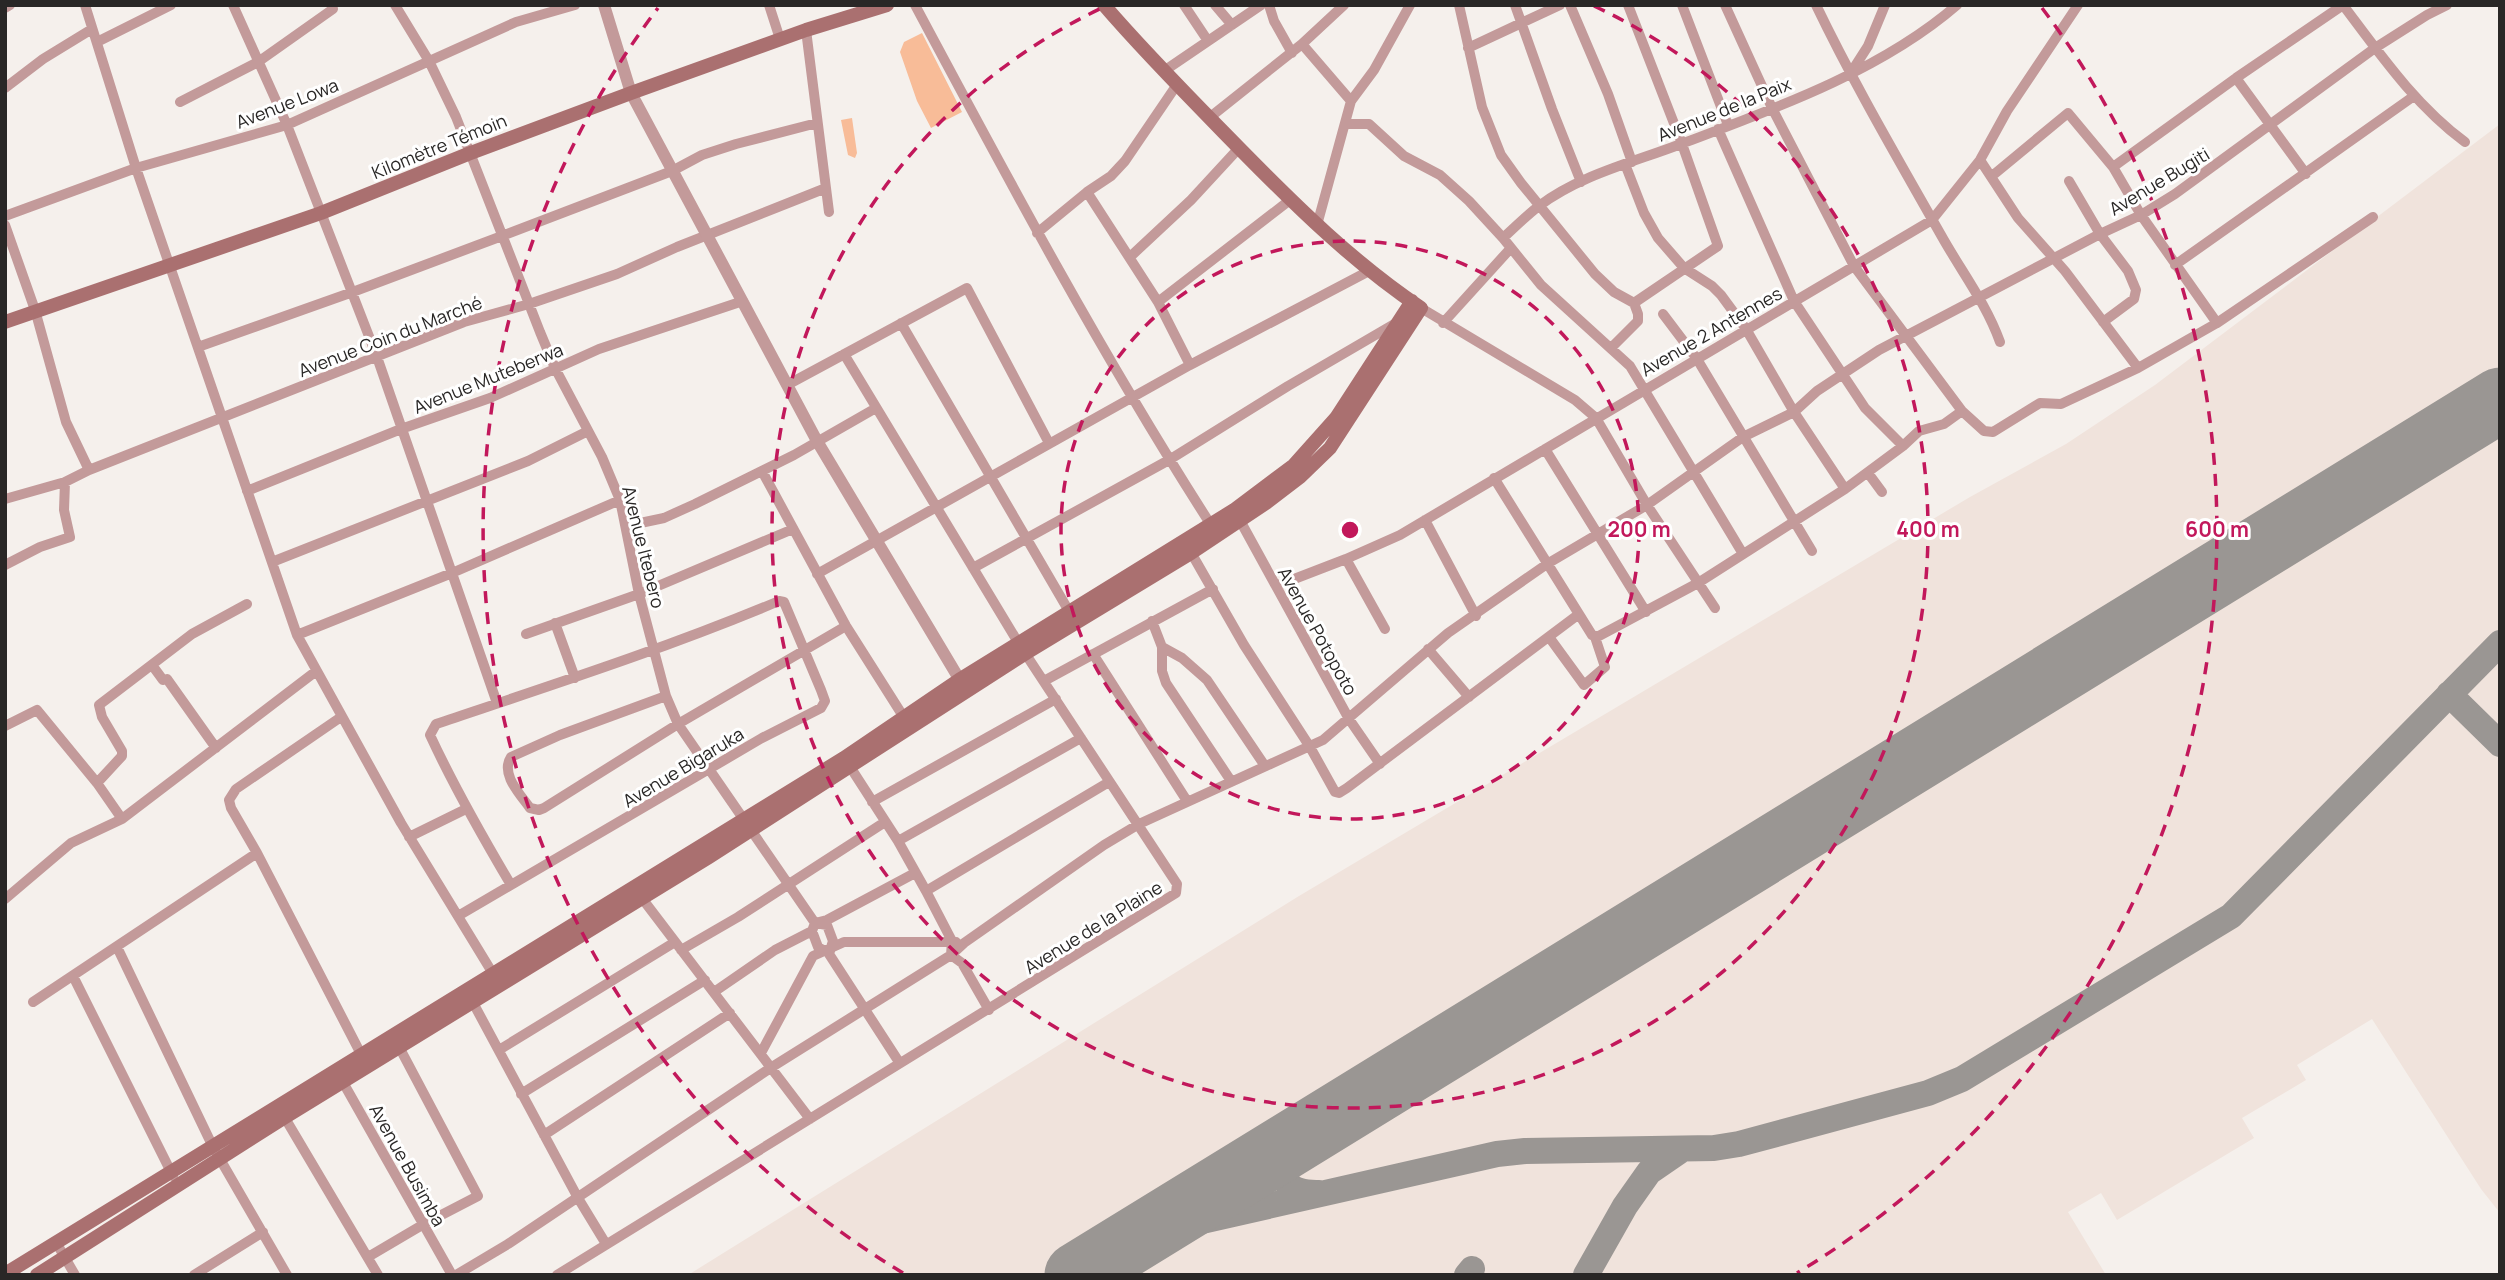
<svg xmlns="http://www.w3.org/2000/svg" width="2505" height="1280" font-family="Manrope,sans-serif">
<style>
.built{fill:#f0e3dc}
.green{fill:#f8bc98}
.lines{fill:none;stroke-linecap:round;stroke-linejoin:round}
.taxiway{stroke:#9a9693;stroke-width:26}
.runway{stroke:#9a9693;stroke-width:65}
.minor{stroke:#c39a9a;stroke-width:10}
.tertiary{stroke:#c39a9a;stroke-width:12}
.secondary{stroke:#aa7070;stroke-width:14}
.ring{fill:none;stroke:#c2185b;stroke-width:3.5;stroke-dasharray:12 9}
.labels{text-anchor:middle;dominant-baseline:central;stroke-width:6;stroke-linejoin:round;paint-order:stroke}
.street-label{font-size:18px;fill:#292726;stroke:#fff}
.centre{fill:#c2185b;stroke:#fff;stroke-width:3.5}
.ring-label{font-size:21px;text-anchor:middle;font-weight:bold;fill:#c2185b;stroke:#fff;stroke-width:6;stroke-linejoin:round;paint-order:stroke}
</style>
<rect width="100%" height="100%" fill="#f5f0ec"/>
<path class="built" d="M2500 124V1213L2481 1189 2372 1019 2297 1065 2306 1080 2242 1118 2254 1138 2117 1220 2101 1193 2068 1212 2106 1275H688L1299 896 1970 497 2066 444 2155 385Z"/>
<path class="green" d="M922 33 962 112 931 128 917 101 900 52 904 42Z
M852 118 857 153 855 158 848 155 841 120Z"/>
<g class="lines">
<path class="taxiway" d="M2449 694 2500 744
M1292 1143C1274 1172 1282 1194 1319 1193
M1136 1239 1162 1230 1497 1154 1525 1151 1714 1148 1739 1144 1928 1093 1962 1079 2231 916 2500 643
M1467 1275 1472 1269
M1586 1275 1625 1206 1649 1172 1681 1150"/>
<path class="runway" d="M1077 1275 2500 400"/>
<path class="minor" d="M85 5 136 168 297 635 401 823 495 977
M233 5 287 125 377 357 497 703
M395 5 429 61 456 117 540 332 555 368 602 457 620 500 639 594 666 696 678 724 815 923 827 925 833 941 829 954 899 1062
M769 5 780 39
M915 5C1009 181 1103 357 1211 525
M1184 5 1208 41
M1215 5 1232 25
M1269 5 1274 21 1292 53
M1459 5 1482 107 1501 155 1521 183 1595 274 1614 292 1634 303 1638 314V321L1611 348
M1515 5 1552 109 1581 182
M1570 5 1608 94 1632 162
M1628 5 1682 144 1718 246 1634 303
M1682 5 1728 125
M1725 5 1772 108 1854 266 1962 411 1984 431 1993 432 2040 403 2061 404 2138 368
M1816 5C1854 84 1898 159 1941 235 1961 271 1986 303 2000 342
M2343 5C2380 54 2415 105 2465 142
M5 8 10 5
M806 30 829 212
M97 42 171 5
M1302 44 1351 101
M1468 48 1560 5
M1164 71 1261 5
M1852 71 1868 46 1885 5
M2236 78 2306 174
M5 88 43 59 92 29
M180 102 258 62 333 9
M1209 118 1302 44 1344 5
M1345 124H1369L1404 156 1440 175 1469 201 1503 238 1541 285 1630 366 1743 554
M1718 129 1794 301 1865 408 1903 446
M1980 160 2018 218 2065 271 2138 368 2217 323
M1625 164 1644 213 1658 238 1684 268 1712 286 1721 295 1746 329 1794 412 1845 489
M2113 167 2236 78 2343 5
M1992 176 2068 113 2113 167 2141 215 2217 323 2373 217
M2069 181 2100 234 2128 271 2136 290 2134 299 2103 322
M1087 192 1158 302 1190 365
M5 216 136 168 287 125 516 22 575 5
M5 225 35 310 66 422 89 470
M1317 225 1351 101 1374 70 1410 5
M1037 233 1087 192 1111 176 1125 161 1176 86
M1503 238C1515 227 1527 215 1539 206 1580 175 1634 162 1681 144 1774 109 1881 71 1957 5
M1130 257 1191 200 1239 148
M2175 265 2414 96
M1158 302 1290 200
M1421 308 1575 400 1596 418 1647 505 1715 608
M1663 314 1697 359 1812 551
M901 323 1070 613
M1443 323 1510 249
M198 347 350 293 502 236 672 171 702 155 736 144 817 123
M787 385 967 288 1049 443
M1545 449 1646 612
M762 471 846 626 903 716
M1868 473 1882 492
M1494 478 1592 635 1597 637 1698 583 1845 489 1903 446 1919 431 1944 424 1962 411
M247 491 401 429 490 398 599 349 743 301
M5 499 65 482 89 470 464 322 529 304 617 274 677 247 826 188
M1237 515 1349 719 1380 764
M1425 520 1476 616
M626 526 664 518 695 504 794 455 876 408
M1189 549 1244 645 1310 747 1335 792 1339 793 1347 788 1579 614
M1346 559 1385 629
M272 562 528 461 588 431
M5 565 40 547 70 537 64 510 65 482
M973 568 1169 460 1288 386 1396 323
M817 574 1190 365 1369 271
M1276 586 1346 559 1400 535 1932 220 1980 160 2007 111 2078 5
M1152 621 1162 647V671L1166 683 1231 781
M555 623 575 678
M526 634 639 594 793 529
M297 635 452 573 620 500
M1549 637 1584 685 1605 667 1595 637
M1162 647 1182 658 1207 680 1265 766
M1428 649 1469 697
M1093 654 1187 801
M152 665 163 680 167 679 216 748
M1044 681 1213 589
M666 696 560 735 511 757C500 774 520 794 530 808L539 810 544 808 678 724 846 626
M341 717 236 789 229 800 231 808 257 853 363 1058
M5 726 37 710 97 783 122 819
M847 762 898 841 926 891 952 941 951 955 962 963 989 1010
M97 783 122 756V751L102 717 99 705 192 634 247 604
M872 802 1056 699
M409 837 466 809
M898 841 1081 738
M926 891 1109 782
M638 893 810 1119
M5 899 71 843 122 819 315 672
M458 916 762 738 821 708 825 701 821 690 784 602 779 601C667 648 552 685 436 724L430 735C454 787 482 836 511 885
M812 931 818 947 823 950
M117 947 213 1147 287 1275
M681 950 738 917 885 822
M73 976 173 1176
M714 992 775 950 812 931 815 923 827 920 915 873
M470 997 578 1198 606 1244
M33 1002 257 853
M499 1050 675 942
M761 1053 813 956 844 942H956
M340 1077 452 1275
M521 1094 705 980
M282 1113 378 1275
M544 1135 730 1013
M57 1244 75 1275
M368 1257 424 1224 478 1196 397 1043
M194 1275 263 1232
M456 1275 508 1244 772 1067 951 955 964 943 1104 845 1139 824 1323 740 1448 633 1547 564 1647 505 1743 437 1794 412 1817 391 1879 350 2100 234 2141 215 2175 194 2375 48 2427 15 2447 5
M557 1275 1176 893 1177 884 1019 644 844 354"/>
<path class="tertiary" d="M604 5 631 93 817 441 964 687"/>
<path class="secondary" d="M5 322 321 213 468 154 631 93 806 30 887 5
M5 1274 844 758 959 680 1234 510 1294 465 1336 418 1412 301
M37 1275 285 1117 709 857 1026 653 1191 553 1266 503 1300 477 1330 448 1421 308C1354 263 1297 207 1240 149 1194 102 1147 55 1104 5"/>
</g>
<g class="ring">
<circle cx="1350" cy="530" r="289"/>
<path d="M1594 6A578 578 0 1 1 1106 6"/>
<path d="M903 1273A867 867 0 0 1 658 8M2042 8A867 867 0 0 1 1797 1273"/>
</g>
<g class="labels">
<g class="street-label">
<text transform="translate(287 103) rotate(-21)">Avenue Lowa</text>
<text transform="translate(1724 109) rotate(-22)">Avenue de la Paix</text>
<text transform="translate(439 146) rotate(-22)">Kilomètre Témoin</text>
<text transform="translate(2159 181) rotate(-31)">Avenue Bugiti</text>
<text transform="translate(1711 331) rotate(-30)">Avenue 2 Antennes</text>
<text transform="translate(390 336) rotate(-21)">Avenue Coin du Marché</text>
<text transform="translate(488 378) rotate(-22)">Avenue Muteberwa</text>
<text transform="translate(644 547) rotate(76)">Avenue Itebero</text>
<text transform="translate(1318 631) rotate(61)">Avenue Potopoto</text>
<text transform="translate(683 767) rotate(-31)">Avenue Bigaruka</text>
<text transform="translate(1093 927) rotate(-32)">Avenue de la Plaine</text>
<text transform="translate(408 1165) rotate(61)">Avenue Busimba</text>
</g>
</g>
<circle cx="1350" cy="530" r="10" class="centre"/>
<g class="ring-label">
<text x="1639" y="537">200 m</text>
<text x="1928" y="537">400 m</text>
<text x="2217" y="537">600 m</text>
</g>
<rect width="2505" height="1280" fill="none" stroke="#292726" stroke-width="14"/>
</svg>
